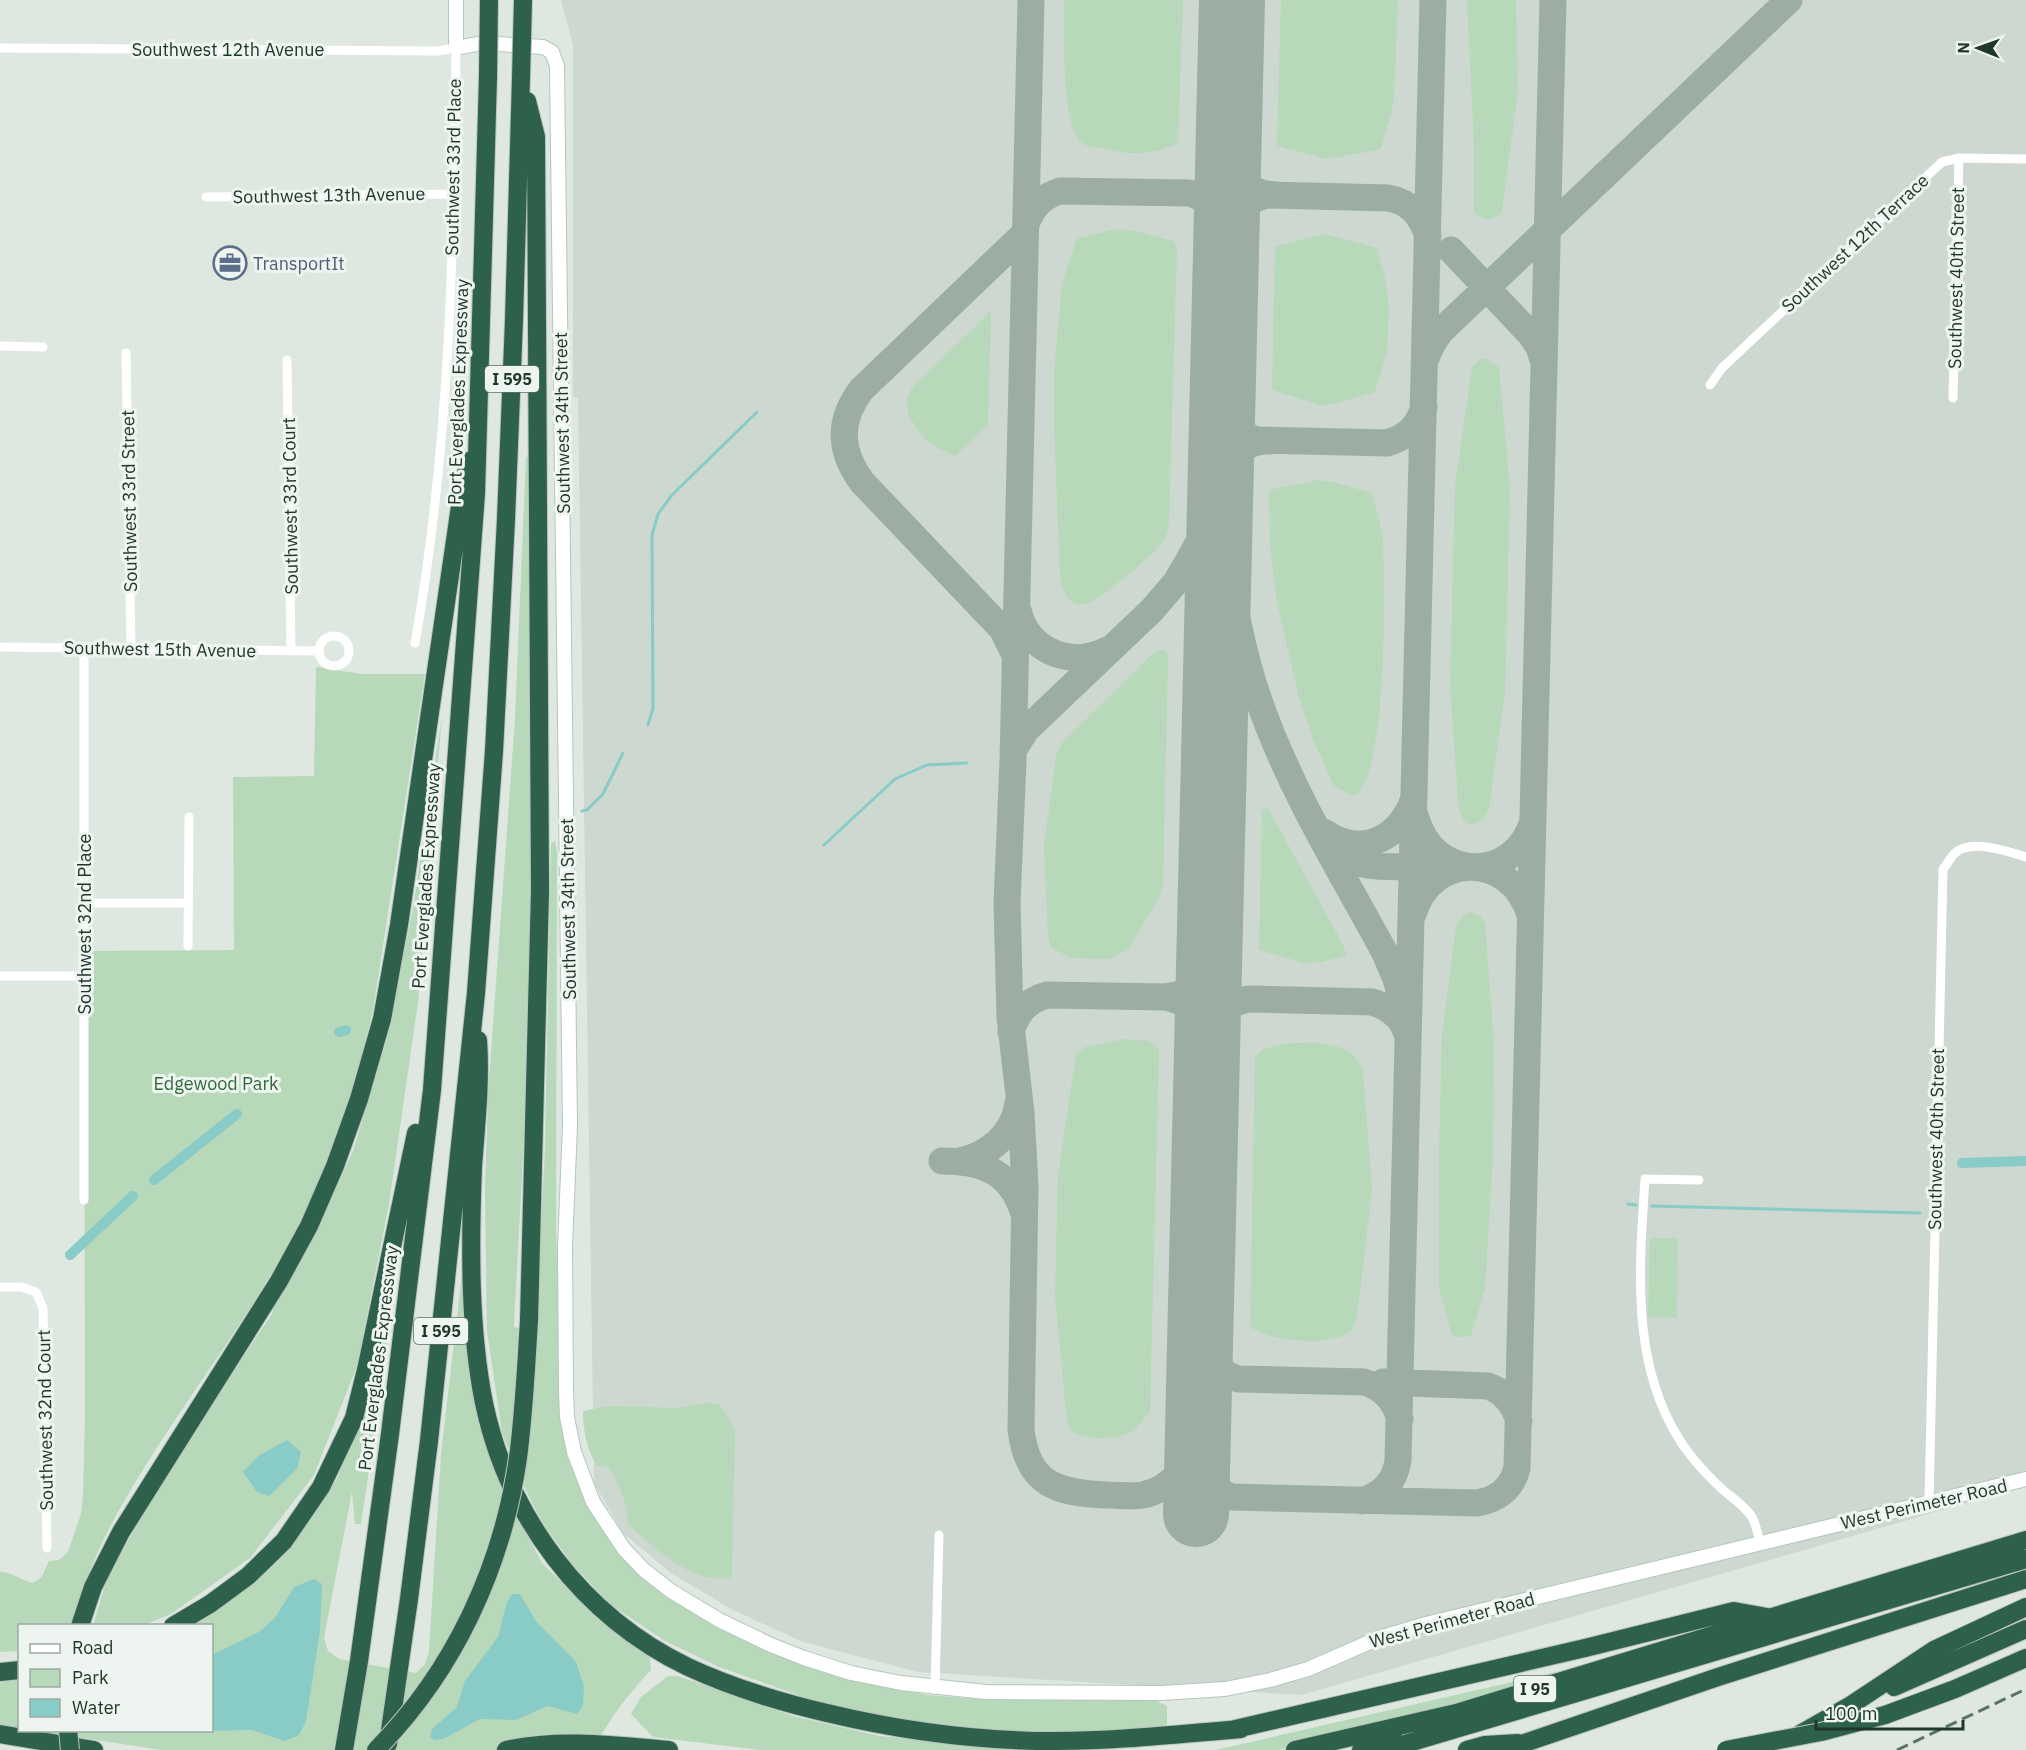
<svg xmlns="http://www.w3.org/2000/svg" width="2026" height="1750" font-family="'IBM Plex Sans',sans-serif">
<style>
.built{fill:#ccd8d0}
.green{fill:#b7d9b9}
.water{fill:#88cbc7}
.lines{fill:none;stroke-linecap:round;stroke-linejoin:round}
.stream{stroke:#88cbc7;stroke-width:3}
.canal{stroke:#88cbc7;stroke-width:10}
.taxiway{stroke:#9caea4;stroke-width:27}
.runway{stroke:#9caea4;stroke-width:66}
.secondary-casing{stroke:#b2c7bb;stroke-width:16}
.highway-casing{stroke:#bcc3c0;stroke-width:20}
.street{stroke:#fff;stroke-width:9}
.secondary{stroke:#fff;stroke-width:14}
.highway{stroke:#2e614c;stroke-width:18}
.rail{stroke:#5a7367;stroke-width:3;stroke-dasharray:12 6;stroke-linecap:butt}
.highway-bridge-casing{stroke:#bcc3c0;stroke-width:20;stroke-linecap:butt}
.highway-bridge{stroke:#2e614c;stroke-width:18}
.labels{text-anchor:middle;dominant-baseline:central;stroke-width:6;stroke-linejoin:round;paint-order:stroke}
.shield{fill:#eef5f0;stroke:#5e7067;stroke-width:1.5}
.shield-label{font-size:16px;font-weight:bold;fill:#20372c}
.street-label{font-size:18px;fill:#20372c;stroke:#eef5f0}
.service-label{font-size:18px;fill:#4e5e75;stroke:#eef5f0;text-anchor:start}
.park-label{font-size:18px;fill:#2e6b38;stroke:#eef5f0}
</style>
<rect width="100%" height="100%" fill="#dee8e1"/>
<path class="built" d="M561 0H2026V1486L1301 1695 918 1672 803 1642 733 1610 671 1573 623 1533 594 1483 578 398 573 397V45Z"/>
<path class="green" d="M1064 0H1183L1178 143C1159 153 1131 156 1110 150 1101 147 1087 149 1080 141 1061 120 1064 30 1064 0Z
M1281 0H1398L1394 97 1392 110 1381 148 1378 150 1326 159 1277 146Z
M1467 0H1516L1518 89 1502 212C1492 222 1482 221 1474 211V144Z
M1117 229 1135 231 1173 241 1177 248 1169 522C1168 526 1168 531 1166 536 1160 549 1132 572 1120 581 1097 599 1070 624 1060 578L1054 426V373L1062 283 1076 241 1079 238Z
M1325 234 1377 248 1385 278 1389 308 1387 351 1375 392 1334 404 1321 405 1272 390 1275 246Z
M991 311 988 425 955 456 934 446 924 438 908 415 907 398 912 388Z
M1480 359H1487L1499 367 1510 489 1505 692 1489 809C1485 820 1470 832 1462 817 1460 813 1459 806 1458 801L1450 685 1455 486 1472 367Z
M526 457H531L533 741 529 1040 514 1327 538 1333 537 1309 545 1147 551 843 555 841 557 852 556 1229 563 1429 575 1476 602 1529 655 1587 707 1620 755 1646 840 1676 927 1695 991 1700 1150 1698 1167 1706V1724L1154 1732 1047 1735 954 1728 841 1710 719 1667 665 1641 610 1604 574 1566 545 1527 527 1493 502 1433 487 1331 485 1190 488 1094 515 718Z
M1318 480 1333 482 1372 493C1376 509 1382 525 1383 542 1385 580 1388 783 1353 796L1334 786 1314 742 1299 698 1277 602 1270 544 1269 490Z
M1159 650H1165L1168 655 1163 885 1158 900 1129 948 1117 956 1108 959 1070 958 1051 947 1048 935 1044 847 1056 755 1062 743 1152 654Z
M316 667 362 674H425L373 1010C356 1085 332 1159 297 1228 243 1331 166 1422 111 1525 94 1557 82 1591 70 1625L20 1626 19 1651 0 1652V1572C12 1571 21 1581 33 1583L41 1578 49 1561 59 1560 68 1552 81 1514 83 1495 85 1415 84 951 234 950 233 777 314 776Z
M442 716 418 1002 389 1204 357 1366 314 1475 250 1558 171 1614 144 1625 93 1626 106 1582 163 1476 272 1314 273 1306 320 1224 353 1151 388 1035 413 908Z
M1268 808 1341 941 1347 955 1321 962 1304 963 1259 950 1262 810Z
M1471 912 1479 915 1485 923 1494 1043 1493 1155 1485 1288 1471 1336 1460 1337 1452 1335 1439 1288V1152L1442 1034 1456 927C1460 919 1463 915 1471 912Z
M1125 1039 1148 1041 1159 1050 1150 1411C1144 1418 1138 1427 1131 1432 1119 1440 1083 1441 1072 1431 1067 1426 1067 1419 1066 1413L1055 1295 1058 1175 1076 1055 1085 1047Z
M1295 1043C1321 1043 1354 1042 1363 1071L1372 1190 1358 1308C1356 1317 1356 1328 1348 1333 1328 1346 1267 1342 1250 1326L1255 1058C1262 1045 1282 1045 1295 1043Z
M1650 1238H1678L1677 1318 1648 1317Z
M464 1273 467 1354 479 1426 519 1519 542 1563 602 1622 650 1658 651 1670C629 1693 607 1721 594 1750H161L37 1731 212 1730V1626L191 1625 251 1583 302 1531 337 1479 373 1376 385 1334H387V1348L361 1524H355L352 1492 324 1638 328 1651 339 1659 416 1673 425 1664 429 1652 441 1454 462 1274Z
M705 1403 719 1404 729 1418 735 1430 732 1577C693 1586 656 1549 628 1524 628 1504 619 1485 609 1467L597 1466C587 1449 583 1432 583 1411L608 1406 677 1408Z
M1582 1666 1503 1696 1289 1748 1279 1750H1216Z
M668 1676H678L793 1716 879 1736 1020 1750H760L653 1737 631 1714 641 1697Z
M19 1679V1728L0 1725V1680Z"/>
<path class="water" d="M287 1440 301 1452 297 1469 269 1496 257 1492 243 1472 258 1456Z
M314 1579 322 1584 320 1631 306 1721 299 1735 285 1741 252 1730 197 1731 212 1730V1655L259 1632 275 1618 294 1587Z
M512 1594H520L535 1620 576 1662 584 1686 583 1706 577 1714 548 1706 516 1720 480 1719 443 1739 436 1740 430 1738 432 1729 457 1707 465 1681 498 1637 507 1602Z"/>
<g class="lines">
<path class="stream" d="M648 725 653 708 652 535 658 514 672 495 757 412
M582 811 587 810 603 794 623 753
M824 845 895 779 927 765 967 763
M1628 1204 1636 1205
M1652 1206 1920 1213"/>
<path class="canal" d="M339 1032 346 1030
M1962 1163 2026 1161
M154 1180 237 1114
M70 1255 133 1196"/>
<path class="taxiway" d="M1031 0 1013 761 1007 903 1010 1017 1021 1113 1025 1186 1021 1429C1027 1485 1057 1493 1107 1495 1119 1495 1132 1497 1143 1495 1171 1489 1191 1465 1196 1437
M1229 156C1239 182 1248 194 1277 195
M1026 224C1033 207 1041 197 1060 191L1189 193C1209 198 1218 213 1227 230
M1227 230C1235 210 1247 200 1267 195L1388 198C1411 202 1421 216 1428 236
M1451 250 1531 335 1539 347 1543 360
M1426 358 1431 346 1440 332 1789 0
M1223 402 1232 423 1238 429 1251 438 1258 440 1387 443C1407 437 1418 427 1424 407
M1221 472C1234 454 1246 440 1270 441
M1220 517C1230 582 1239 647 1262 709 1293 795 1342 873 1385 953L1396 979 1403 1004
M1018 610C1027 650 1070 669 1107 650
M1014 653 1002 629 862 482C839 451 838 421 861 390L1025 233
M1013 751 1026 730 1152 610 1176 582 1194 551 1205 529 1221 478
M1416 818C1433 881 1514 884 1533 821
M1324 832C1361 859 1401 838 1414 798
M1328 846C1354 873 1396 866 1431 866
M1413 914C1432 851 1511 852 1530 915
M1166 997C1197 993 1202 978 1210 951
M1011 1032C1017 1013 1026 1001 1047 995L1166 997C1198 1004 1203 1021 1206 1050
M1207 1058 1210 1033 1216 1018 1227 1007 1234 1003 1248 999 1372 1002C1388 1007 1402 1016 1407 1034
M942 1161C981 1161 1010 1171 1023 1211
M960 1161C989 1155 1014 1134 1018 1103
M1201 1332C1205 1356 1213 1371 1238 1379L1364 1382C1383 1388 1394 1399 1400 1419
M1383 1382 1488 1386C1505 1392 1514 1405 1519 1421
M1198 1419C1199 1454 1194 1481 1231 1497L1477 1503C1497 1500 1512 1489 1517 1468L1553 0
M1362 1501C1383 1494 1395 1482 1398 1460L1433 0"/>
<path class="runway" d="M1196 1514 1232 0"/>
<g class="secondary-casing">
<path id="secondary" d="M456 0V48L482 43 543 47 552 52 557 66 570 1126 565 1246 566 1390 567 1417 574 1452 593 1502 624 1549 644 1570 671 1591 719 1620 771 1645 804 1658 851 1673 901 1683 986 1692 1162 1693 1225 1689 1270 1680 1308 1669 1379 1638 1426 1624 2026 1479"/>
</g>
<g class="highway-casing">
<path id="highway" d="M527 101 536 137 540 891 529 1321
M478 1040C481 1082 476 1125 473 1167 470 1242 469 1329 484 1403 508 1517 582 1616 688 1667 733 1688 780 1702 827 1713 902 1731 979 1741 1055 1741 1117 1741 1179 1734 1241 1729
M80 1626 93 1587 121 1532 279 1281 309 1226 335 1166 359 1099 382 1019 399 925 463 486 469 461
M173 1626 210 1604 248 1576 284 1541 321 1487 354 1418 366 1370 416 1133
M0 1672 20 1670
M1894 1687 2026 1629
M1885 1715 1955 1689 2026 1658
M1231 1730 1585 1648 1734 1611 1767 1617
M0 1734 94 1750
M1800 1734 1851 1705 1934 1650 2026 1607
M388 1744 409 1599 429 1441 476 993 494 751 506 519 514 320 521 78
M344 1750 359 1661 390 1434 432 1090 476 493 488 77
M506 1750C560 1738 614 1745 669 1750
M1295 1750 1456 1713 2026 1540
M1361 1750 1397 1743
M1385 1750 2026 1559
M1467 1750 1485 1745 1518 1743
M1504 1750 1718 1677 2026 1579"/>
</g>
<path class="street" d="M0 48 437 51 456 48C454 246 450 447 415 643
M206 197 453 194
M0 346 43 347
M126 353 131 648
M287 360 291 651
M1710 385 1722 368 1942 162 1959 158 2026 159
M1953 398 1959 158
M319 651a15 15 0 1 1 30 0a15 15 0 1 1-30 0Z
M0 647 319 651
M84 648V1200
M84 903H188
M188 946 189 817
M0 976H84
M1699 1180 1645 1179C1639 1272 1629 1377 1691 1456 1700 1467 1711 1479 1722 1489 1732 1498 1744 1505 1752 1517 1756 1525 1758 1534 1760 1543
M0 1287H21L36 1292 43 1308 47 1548
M1929 1502 1943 869C1947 865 1950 858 1954 854 1970 838 2007 851 2026 857
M935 1688 939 1535"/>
<use href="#secondary" class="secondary"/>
<use href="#highway" class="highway"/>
<path class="rail" d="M1897 1750 2026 1689"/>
<g class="highway-bridge-casing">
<path id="highway-bridge" d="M488 77 489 0
M521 78 523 0
M68 1730 70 1750
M376 1750C454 1671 502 1568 518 1458 524 1413 526 1367 529 1321
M1726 1750 1821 1732 1885 1715"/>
</g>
<use href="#highway-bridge" class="highway-bridge"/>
</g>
<defs>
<g id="office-ring" transform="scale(1.725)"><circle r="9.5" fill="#eef5f0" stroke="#5c6f8a" stroke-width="1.5"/><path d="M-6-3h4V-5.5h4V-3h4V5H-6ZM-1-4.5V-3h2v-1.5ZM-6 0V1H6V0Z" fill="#5c6f8a"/></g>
</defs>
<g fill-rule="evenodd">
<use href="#office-ring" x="230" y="263"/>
</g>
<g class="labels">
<g class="shield">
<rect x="485" y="366" width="54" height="26" rx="4.5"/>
<rect x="414" y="1318" width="54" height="26" rx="4.5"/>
<rect x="1514" y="1676" width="42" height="26" rx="4.5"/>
</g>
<g class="shield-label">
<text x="512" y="379">I 595</text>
<text x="441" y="1331">I 595</text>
<text x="1535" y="1689">I 95</text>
</g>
<g class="street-label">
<text x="228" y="49">Southwest 12th Avenue</text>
<text transform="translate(453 167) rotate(-89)">Southwest 33rd Place</text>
<text transform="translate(329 195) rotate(-1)">Southwest 13th Avenue</text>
<text transform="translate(1855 243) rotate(-43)">Southwest 12th Terrace</text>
<text transform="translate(1956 278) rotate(-89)">Southwest 40th Street</text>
<text transform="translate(458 392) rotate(-88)">Port Everglades Expressway</text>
<text transform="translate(562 423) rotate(-91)">Southwest 34th Street</text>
<text transform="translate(129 501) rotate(-91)">Southwest 33rd Street</text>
<text transform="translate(290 506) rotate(-91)">Southwest 33rd Court</text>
<text transform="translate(160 649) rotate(1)">Southwest 15th Avenue</text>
<text transform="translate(426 876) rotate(-86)">Port Everglades Expressway</text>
<text transform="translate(568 909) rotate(-91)">Southwest 34th Street</text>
<text transform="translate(84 924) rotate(-90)">Southwest 32nd Place</text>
<text transform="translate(1936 1139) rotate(-89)">Southwest 40th Street</text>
<text transform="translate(378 1358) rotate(-83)">Port Everglades Expressway</text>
<text transform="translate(45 1420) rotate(-91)">Southwest 32nd Court</text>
<text transform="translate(1924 1504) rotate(-13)">West Perimeter Road</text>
<text transform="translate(1452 1620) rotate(-15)">West Perimeter Road</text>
</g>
<g class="service-label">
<text x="253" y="263">TransportIt</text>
</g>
<g class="park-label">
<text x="216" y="1083">Edgewood Park</text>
</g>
</g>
<rect x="18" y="1624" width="195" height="108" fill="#eef5f0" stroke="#9ca9a2" stroke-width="1.5"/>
<rect x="30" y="1644" width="30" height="9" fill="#ffffff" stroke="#9ca9a2" stroke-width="1.5"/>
<text x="72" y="1654" font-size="18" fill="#20372c">Road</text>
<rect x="30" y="1669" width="30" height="18" fill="#b7d9b9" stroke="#9ca9a2" stroke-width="1.5"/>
<text x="72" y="1684" font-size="18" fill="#20372c">Park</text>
<rect x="30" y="1699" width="30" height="18" fill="#88cbc7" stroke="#9ca9a2" stroke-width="1.5"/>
<text x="72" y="1714" font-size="18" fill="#20372c">Water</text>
<g transform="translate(1978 48) rotate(271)" stroke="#eef5f0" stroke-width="4.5" paint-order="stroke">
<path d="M0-4.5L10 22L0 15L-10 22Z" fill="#20372c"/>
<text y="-9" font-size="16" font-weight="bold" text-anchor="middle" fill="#20372c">N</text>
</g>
<path d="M1816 1720v9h147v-9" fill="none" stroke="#20372c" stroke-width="3"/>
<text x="1825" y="1720" font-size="18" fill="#20372c" stroke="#eef5f0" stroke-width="4.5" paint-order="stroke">100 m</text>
</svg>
